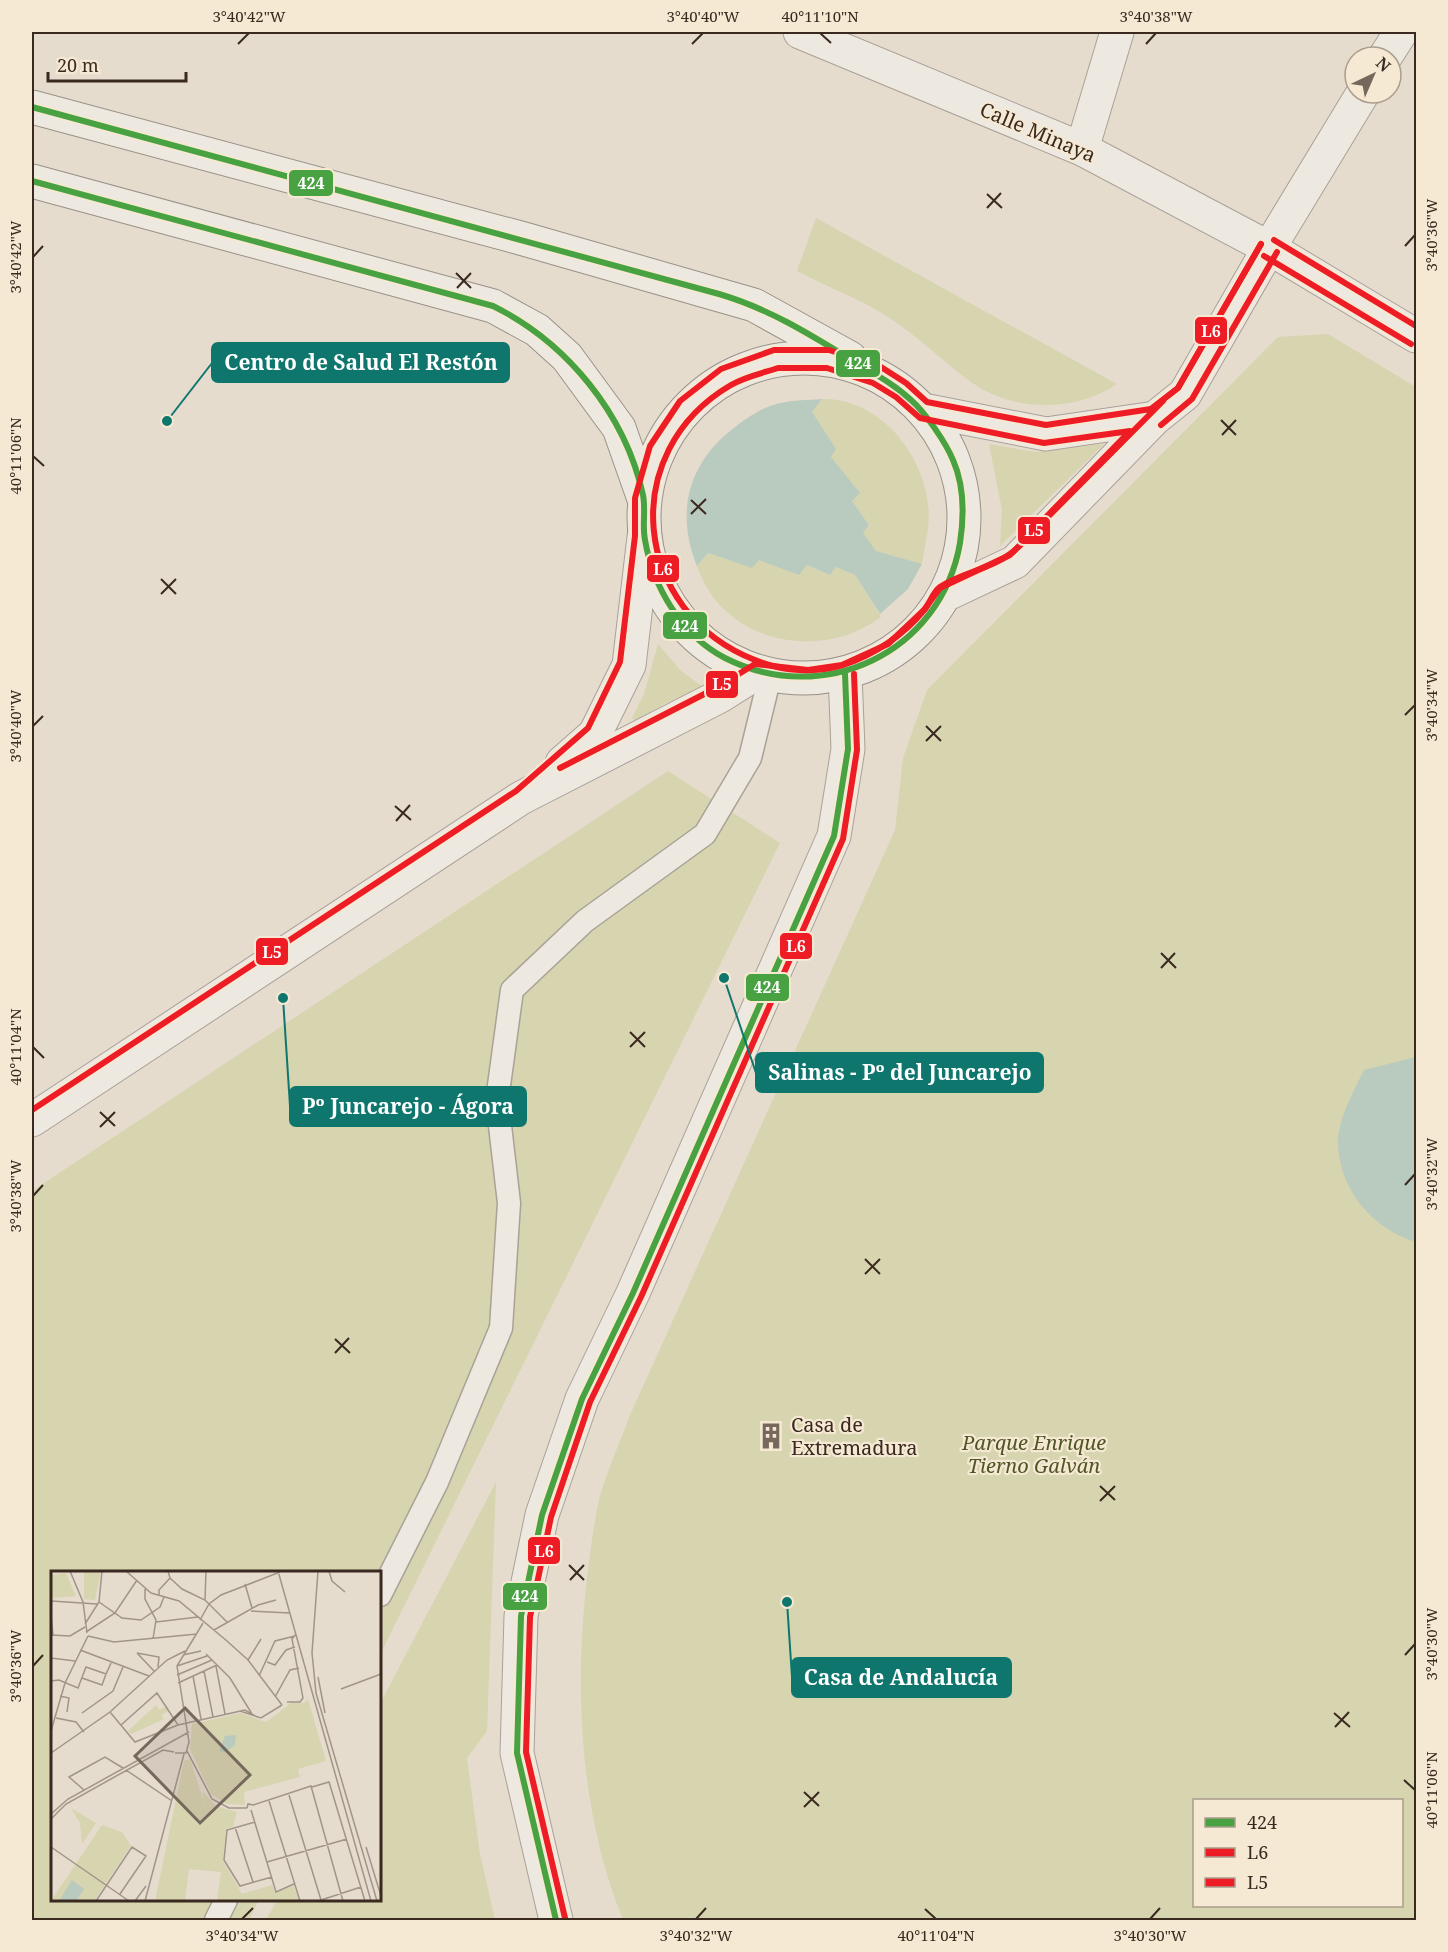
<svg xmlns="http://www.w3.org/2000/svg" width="1448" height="1952" font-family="'Noto Serif',serif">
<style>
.green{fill:#d7d4b0;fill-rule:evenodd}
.water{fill:#b9cabe}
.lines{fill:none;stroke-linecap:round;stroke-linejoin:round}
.lane-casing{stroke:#aaa197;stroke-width:25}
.street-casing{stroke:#aaa197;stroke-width:35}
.secondary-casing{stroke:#9a9187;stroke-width:35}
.lane{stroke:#ede8e0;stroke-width:22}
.street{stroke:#ede8e0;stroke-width:33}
.secondary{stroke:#ede8e0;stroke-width:33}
.bus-1-casing{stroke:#f6e9d4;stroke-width:10}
.bus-2-casing{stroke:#f6e9d4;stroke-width:10}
.bus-3-casing{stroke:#f6e9d4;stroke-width:10}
.bus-1{stroke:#48a241;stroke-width:6}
.bus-2{stroke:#ee1c25;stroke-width:6}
.bus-3{stroke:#ee1c25;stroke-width:6}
.ticks{fill:none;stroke:#3a291e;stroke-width:2}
.labels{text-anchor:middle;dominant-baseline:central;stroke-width:4.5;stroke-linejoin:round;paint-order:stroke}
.street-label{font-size:20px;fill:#3a291e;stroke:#f6e9d4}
.poi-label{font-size:20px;fill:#3a291e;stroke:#f6e9d4;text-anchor:start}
.park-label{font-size:20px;font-style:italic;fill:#4f5625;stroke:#f6e9d4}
.inset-road{fill:none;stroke:#a19488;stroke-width:1.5}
.view{fill:#76685c;fill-opacity:0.15;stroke:#76685c;stroke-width:3}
.inset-edge{fill:none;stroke:#3a291e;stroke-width:3}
.leader{fill:none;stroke:#0f766e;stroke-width:2}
.callout-dot{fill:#0f766e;stroke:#f6e9d4;stroke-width:2}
.callout{fill:#0f766e;stroke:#0f766e;stroke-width:2}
.callout-label{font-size:21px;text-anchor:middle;font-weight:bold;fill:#fff}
.line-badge{stroke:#f6e9d4;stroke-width:2}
.badge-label{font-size:16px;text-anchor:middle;font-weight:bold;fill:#fff}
.neatline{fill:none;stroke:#3a291e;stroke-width:2}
.ticks-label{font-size:15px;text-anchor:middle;fill:#3a291e}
</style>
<rect width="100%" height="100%" fill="#e5dcce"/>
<path class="green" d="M816 218 1117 384C1074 413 1013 412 971 382 943 362 919 337 891 319 862 299 828 288 797 271Z
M1328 334 1416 387V1920H623C572 1793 573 1649 596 1515 601 1483 619 1446 630 1415L895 830 903 758 927 690 1278 337ZM1194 1800H1402V1906H1194Z
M822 399C878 398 922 451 928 504 931 525 925 543 922 564L875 551 863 533 869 525 852 501 859 492 831 457 812 412Z
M989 444 1035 452 1104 444 1000 546 1002 510Z
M708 553 752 568 759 560 799 575 807 565 830 575 836 567 855 575 881 617C819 663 723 643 697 566Z
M658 644 680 670 703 687 664 704 636 721 632 718 644 694Z
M668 771 780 843 380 1655V1572H52V1900H259L249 1920H32V1191Z
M496 1482 487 1731 467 1758 480 1854 495 1920H266L277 1900H380V1704Z"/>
<path class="water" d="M822 399 812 412 836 449 831 457 860 493 852 501 869 525 863 533 876 551 922 564 908 589 880 614 855 575 836 567 830 575 807 565 799 575 759 560 752 568 708 553 697 566C674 509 690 459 739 424 751 415 766 406 780 403 794 400 808 400 822 399Z
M1416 1057V1242C1373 1229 1340 1191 1338 1144 1337 1122 1354 1090 1364 1070Z"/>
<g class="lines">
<g class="lane-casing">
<path id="lane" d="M380 1595 437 1482 501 1328 509 1203 497 1100 512 990 585 921 705 834 750 758 770 676
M216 1920 226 1900"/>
</g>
<g class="street-casing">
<path id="street" d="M800 32 1082 149 1269 248 1416 336
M1385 57 1401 32
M1082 149 1117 32
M923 410 1046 434 1155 418
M945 595 1015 562 1155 418 1185 394 1269 248 1363 93
M562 763 595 734 629 665 644 537
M32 1120 521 798 720 696 758 672
M556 1920 517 1753 521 1616 542 1515 582 1399 633 1293 834 836 848 749 845 674"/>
</g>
<g class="secondary-casing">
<path id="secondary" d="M32 107 524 239 754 305 850 358
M32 181 493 306 537 330 567 357 619 428 644 499
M644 518a160 160 0 1 1 320 0a160 160 0 1 1-320 0Z"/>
</g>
<use href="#lane" class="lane"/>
<use href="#street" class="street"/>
<use href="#secondary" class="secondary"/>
<g class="bus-1-casing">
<path id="bus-1" d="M32 107 719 294C767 308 808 333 850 359 871 372 893 383 911 400 925 412 946 443 953 460 964 485 964 517 960 543 941 653 823 708 725 658 682 636 653 587 645 540 642 525 646 510 643 495 625 413 566 342 493 306L32 181
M556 1920 517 1753 521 1616 542 1515 582 1399 633 1293 834 836 848 749 845 674"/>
</g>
<g class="bus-2-casing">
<path id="bus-2" d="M1264 256 1411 344
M778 368H827L873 383 896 397 920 418 1044 443 1130 431C1103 459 1075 487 1048 515 1036 528 1024 544 1010 554 990 569 961 573 940 587 933 592 930 603 925 609 904 635 874 655 843 665 816 674 781 671 755 660 632 612 616 452 731 385 744 377 763 373 778 368Z
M1151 409 1178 388 1261 244
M1161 425 1192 399 1277 252
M565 1918 526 1752 530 1617 551 1517 590 1402 641 1297 843 839 857 750 854 674"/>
</g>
<g class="bus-3-casing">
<path id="bus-3" d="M1274 240 1416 326
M560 768 716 688 755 664 808 670 842 665 888 644 924 610 940 588 1010 555 1163 401
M32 1110 516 791 588 728 620 662 635 536V498L650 446 680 401 721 369 774 350H829L881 367 906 383 927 402 1046 425 1151 409 1178 388 1261 244"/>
</g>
<use href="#bus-1" class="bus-1"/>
<use href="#bus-2" class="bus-2"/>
<use href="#bus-3" class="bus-3"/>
</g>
<path class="ticks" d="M820 33 831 43M238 44 249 33M692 44 703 33M1146 44 1156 33M987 194 1002 208M987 208 1001 193M1405 246 1415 235M33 257 43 246M456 273 471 288M457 288 471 273M1221 420 1236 435M1222 435 1236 420M33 456 44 466M691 500 706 514M691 514 706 499M161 579 176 594M161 594 176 579M1405 715 1415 705M33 726 43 716M926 726 941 741M926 741 941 726M395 806 411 820M396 821 410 805M1161 953 1176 968M1161 968 1175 953M630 1032 645 1047M33 1047 44 1058M630 1047 645 1032M100 1112 115 1126M100 1127 115 1112M1405 1185 1415 1174M33 1196 43 1185M865 1259 880 1274M865 1274 880 1259M335 1339 350 1353M335 1353 349 1338M1100 1486 1115 1500M1100 1501 1115 1486M569 1565 584 1580M570 1580 584 1565M1405 1655 1415 1644M33 1666 43 1655M1334 1713 1350 1727M1335 1727 1349 1712M1404 1780 1415 1790M804 1792 819 1806M804 1807 819 1792M925 1909 936 1919M242 1919 253 1908M696 1919 706 1908M1150 1919 1160 1908"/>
<defs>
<g id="building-bare" transform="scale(2.07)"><path d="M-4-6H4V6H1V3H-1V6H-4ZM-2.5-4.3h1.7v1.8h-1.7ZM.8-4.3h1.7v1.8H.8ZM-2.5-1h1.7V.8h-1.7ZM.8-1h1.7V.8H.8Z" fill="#76685c" stroke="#f6e9d4" stroke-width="2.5" paint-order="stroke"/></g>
</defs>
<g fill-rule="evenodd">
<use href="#building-bare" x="771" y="1436"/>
</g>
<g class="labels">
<g class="street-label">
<text transform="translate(1038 132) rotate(23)">Calle Minaya</text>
</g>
<g class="poi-label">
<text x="791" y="1424">Casa de<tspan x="791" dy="23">Extremadura</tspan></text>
</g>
<g class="park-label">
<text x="1034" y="1442">Parque Enrique<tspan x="1034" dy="23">Tierno Galván</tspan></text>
</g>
</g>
<g transform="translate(51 1571)">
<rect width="330" height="330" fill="#e5dcce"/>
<path d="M33 0H50L44 29 33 28ZM15 2 25 25 0 27V4ZM257 128 275 190 247 198 249 206 193 221 194 234 176 233 160 223 139 178 141 153 190 142 215 151 240 132H253ZM105 134 108 139 115 135 118 140 110 144 113 148 80 163 77 160ZM139 188 155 237 151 220 165 235 186 241 182 256 175 258 172 290 191 323 221 314 224 321 243 315 248 330H166L170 301 138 298 134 330H104L133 190ZM20 237 45 252 31 273 29 252ZM51 254 71 261 80 275 43 330H0Z" fill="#d7d4b0"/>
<path d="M185 164 184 174 174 181 168 180 174 165ZM21 309 33 318 25 330H8Z" fill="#b9cabe"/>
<path class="inset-road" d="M19 0 32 31 36 62M75 0 100 22 128 30 176 70 197 89 231 134M227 0 320 330M267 0 261 82 265 122 326 330M278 0 281 10 294 21M119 7 131 18 154 29 176 51M194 13 201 37M94 18V28L105 49 102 68M108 24V19L119 7 117 0M154 29 155 0M0 30 46 33M48 31 71 47 90 49 109 36 113 26M200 40 239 42M0 45 2 64M149 49 158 33 170 24 229 1M105 51 147 46M34 53 48 31 51 0M163 59 207 34 225 29M35 61 64 42 86 9M0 64 19 65 34 56M37 65 63 71 146 63M29 79 98 105M86 82 108 86 107 96M86 82 103 100M155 83 179 107 201 143M132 84 150 80M0 87 24 90M197 89 210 68M216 91 224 94 235 79 244 76M126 95 156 85M165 95 174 143M153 100 162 146M126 104 161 89M142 105 150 148M208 105 224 70 244 65M267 106 274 142M31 107 51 114 55 103M0 110 8 109 27 117 35 96 55 103 60 92M127 112 166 94M290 118 330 103M9 125 18 127 16 141M224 126 239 99 248 97M236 131H249L252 127 241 68 245 63M189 140 210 147 231 134M59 141 84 171 127 154 194 139 206 146M31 142 62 120 72 96M5 147 25 151 33 161M70 154 106 122 127 154M0 160 14 112 37 65M136 180 161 228 178 237H196M0 182 59 141 116 89 134 80M124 182H135L138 171 126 95 152 52M75 199 121 230M261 216 278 211 314 330M33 219 18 206 54 186 72 197M238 224 270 329M218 230 249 330M196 237 197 233 202 234 260 215 292 330M200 239 225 321 243 313M0 243 17 228 138 161M0 248 15 233 112 179 123 181M204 251 176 259 173 289 189 315 221 306M184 256 202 311M0 276 78 330M315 276 330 325M216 291 296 268M45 330 81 276 95 285 69 323M84 330 95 315M94 330 133 183M267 330 310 316"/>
<path class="view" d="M134 137 199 204 149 252 84 185Z"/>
<rect width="330" height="330" class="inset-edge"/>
</g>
<path class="leader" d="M167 421L212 363M724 978L756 1073M283 998L290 1106M787 1602L792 1677"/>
<g class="callout-dot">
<circle cx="167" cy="421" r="6"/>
<circle cx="724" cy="978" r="6"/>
<circle cx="283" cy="998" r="6"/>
<circle cx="787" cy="1602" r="6"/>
</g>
<g class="callout">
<rect x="212" y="343" width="297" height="39" rx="6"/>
<rect x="756" y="1053" width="287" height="39" rx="6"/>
<rect x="290" y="1087" width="236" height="39" rx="6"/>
<rect x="792" y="1658" width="219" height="39" rx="6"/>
</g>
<g class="callout-label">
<text x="361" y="370">Centro de Salud El Restón</text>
<text x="900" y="1080">Salinas - Pº del Juncarejo</text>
<text x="408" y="1114">Pº Juncarejo - Ágora</text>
<text x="901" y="1685">Casa de Andalucía</text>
</g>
<g class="line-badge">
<rect x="288" y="169" width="46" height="28" rx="6" fill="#48a241"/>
<rect x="1194" y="316" width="34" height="29" rx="6" fill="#ee1c25"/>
<rect x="835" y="349" width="46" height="29" rx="6" fill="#48a241"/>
<rect x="1017" y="516" width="34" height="29" rx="6" fill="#ee1c25"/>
<rect x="646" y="554" width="34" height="29" rx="6" fill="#ee1c25"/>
<rect x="662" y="611" width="46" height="29" rx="6" fill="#48a241"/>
<rect x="705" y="670" width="34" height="29" rx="6" fill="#ee1c25"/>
<rect x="779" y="932" width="34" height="28" rx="6" fill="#ee1c25"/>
<rect x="255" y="937" width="34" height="29" rx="6" fill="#ee1c25"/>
<rect x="745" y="973" width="45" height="29" rx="6" fill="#48a241"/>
<rect x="527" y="1536" width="34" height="29" rx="6" fill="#ee1c25"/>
<rect x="502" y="1582" width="46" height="29" rx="6" fill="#48a241"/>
</g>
<g class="badge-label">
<text x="311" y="189">424</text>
<text x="1211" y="337">L6</text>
<text x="858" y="369">424</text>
<text x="1034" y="536">L5</text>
<text x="663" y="575">L6</text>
<text x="685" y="632">424</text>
<text x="722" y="690">L5</text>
<text x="796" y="952">L6</text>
<text x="272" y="958">L5</text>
<text x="767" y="993">424</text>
<text x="544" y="1557">L6</text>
<text x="525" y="1602">424</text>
</g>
<rect width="1448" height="1952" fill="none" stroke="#f6e9d4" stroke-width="66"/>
<rect x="1193" y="1799" width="210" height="108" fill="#f6e9d4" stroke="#ab9c8b" stroke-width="1.5"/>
<rect x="1205" y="1818" width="30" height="9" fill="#48a241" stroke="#ab9c8b" stroke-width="1.5"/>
<text x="1247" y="1829" font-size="18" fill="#3a291e">424</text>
<rect x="1205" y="1848" width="30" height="9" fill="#ee1c25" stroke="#ab9c8b" stroke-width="1.5"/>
<text x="1247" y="1859" font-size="18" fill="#3a291e">L6</text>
<rect x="1205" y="1878" width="30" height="9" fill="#ee1c25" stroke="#ab9c8b" stroke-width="1.5"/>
<text x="1247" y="1889" font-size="18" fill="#3a291e">L5</text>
<g transform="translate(1373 75) rotate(44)"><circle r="28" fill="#f6e9d4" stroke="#ab9c8b" stroke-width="1.5"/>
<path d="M0-4.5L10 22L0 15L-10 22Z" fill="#76685c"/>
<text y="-9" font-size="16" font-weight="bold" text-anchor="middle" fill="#3a291e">N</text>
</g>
<path d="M48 72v9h138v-9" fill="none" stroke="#3a291e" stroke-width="3"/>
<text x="57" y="72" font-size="18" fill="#3a291e" stroke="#f6e9d4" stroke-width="4.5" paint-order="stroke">20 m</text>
<rect x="33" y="33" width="1382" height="1886" class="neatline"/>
<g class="ticks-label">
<text x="249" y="22">3°40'42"W</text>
<text x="703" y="22">3°40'40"W</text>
<text x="820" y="22">40°11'10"N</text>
<text x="1156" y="22">3°40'38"W</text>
<text transform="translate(1432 235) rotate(-90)" y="5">3°40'36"W</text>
<text transform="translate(16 257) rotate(-90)" y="5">3°40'42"W</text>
<text transform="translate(16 456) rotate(-90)" y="5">40°11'06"N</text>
<text transform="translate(1432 705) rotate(-90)" y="5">3°40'34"W</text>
<text transform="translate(16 726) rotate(-90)" y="5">3°40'40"W</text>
<text transform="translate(16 1047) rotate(-90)" y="5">40°11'04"N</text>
<text transform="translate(1432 1174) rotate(-90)" y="5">3°40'32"W</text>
<text transform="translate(16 1196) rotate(-90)" y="5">3°40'38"W</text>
<text transform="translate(1432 1644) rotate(-90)" y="5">3°40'30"W</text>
<text transform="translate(16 1666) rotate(-90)" y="5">3°40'36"W</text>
<text transform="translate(1432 1790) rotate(-90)" y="5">40°11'06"N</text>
<text x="242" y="1941">3°40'34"W</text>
<text x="696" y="1941">3°40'32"W</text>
<text x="936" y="1941">40°11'04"N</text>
<text x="1150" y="1941">3°40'30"W</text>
</g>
</svg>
